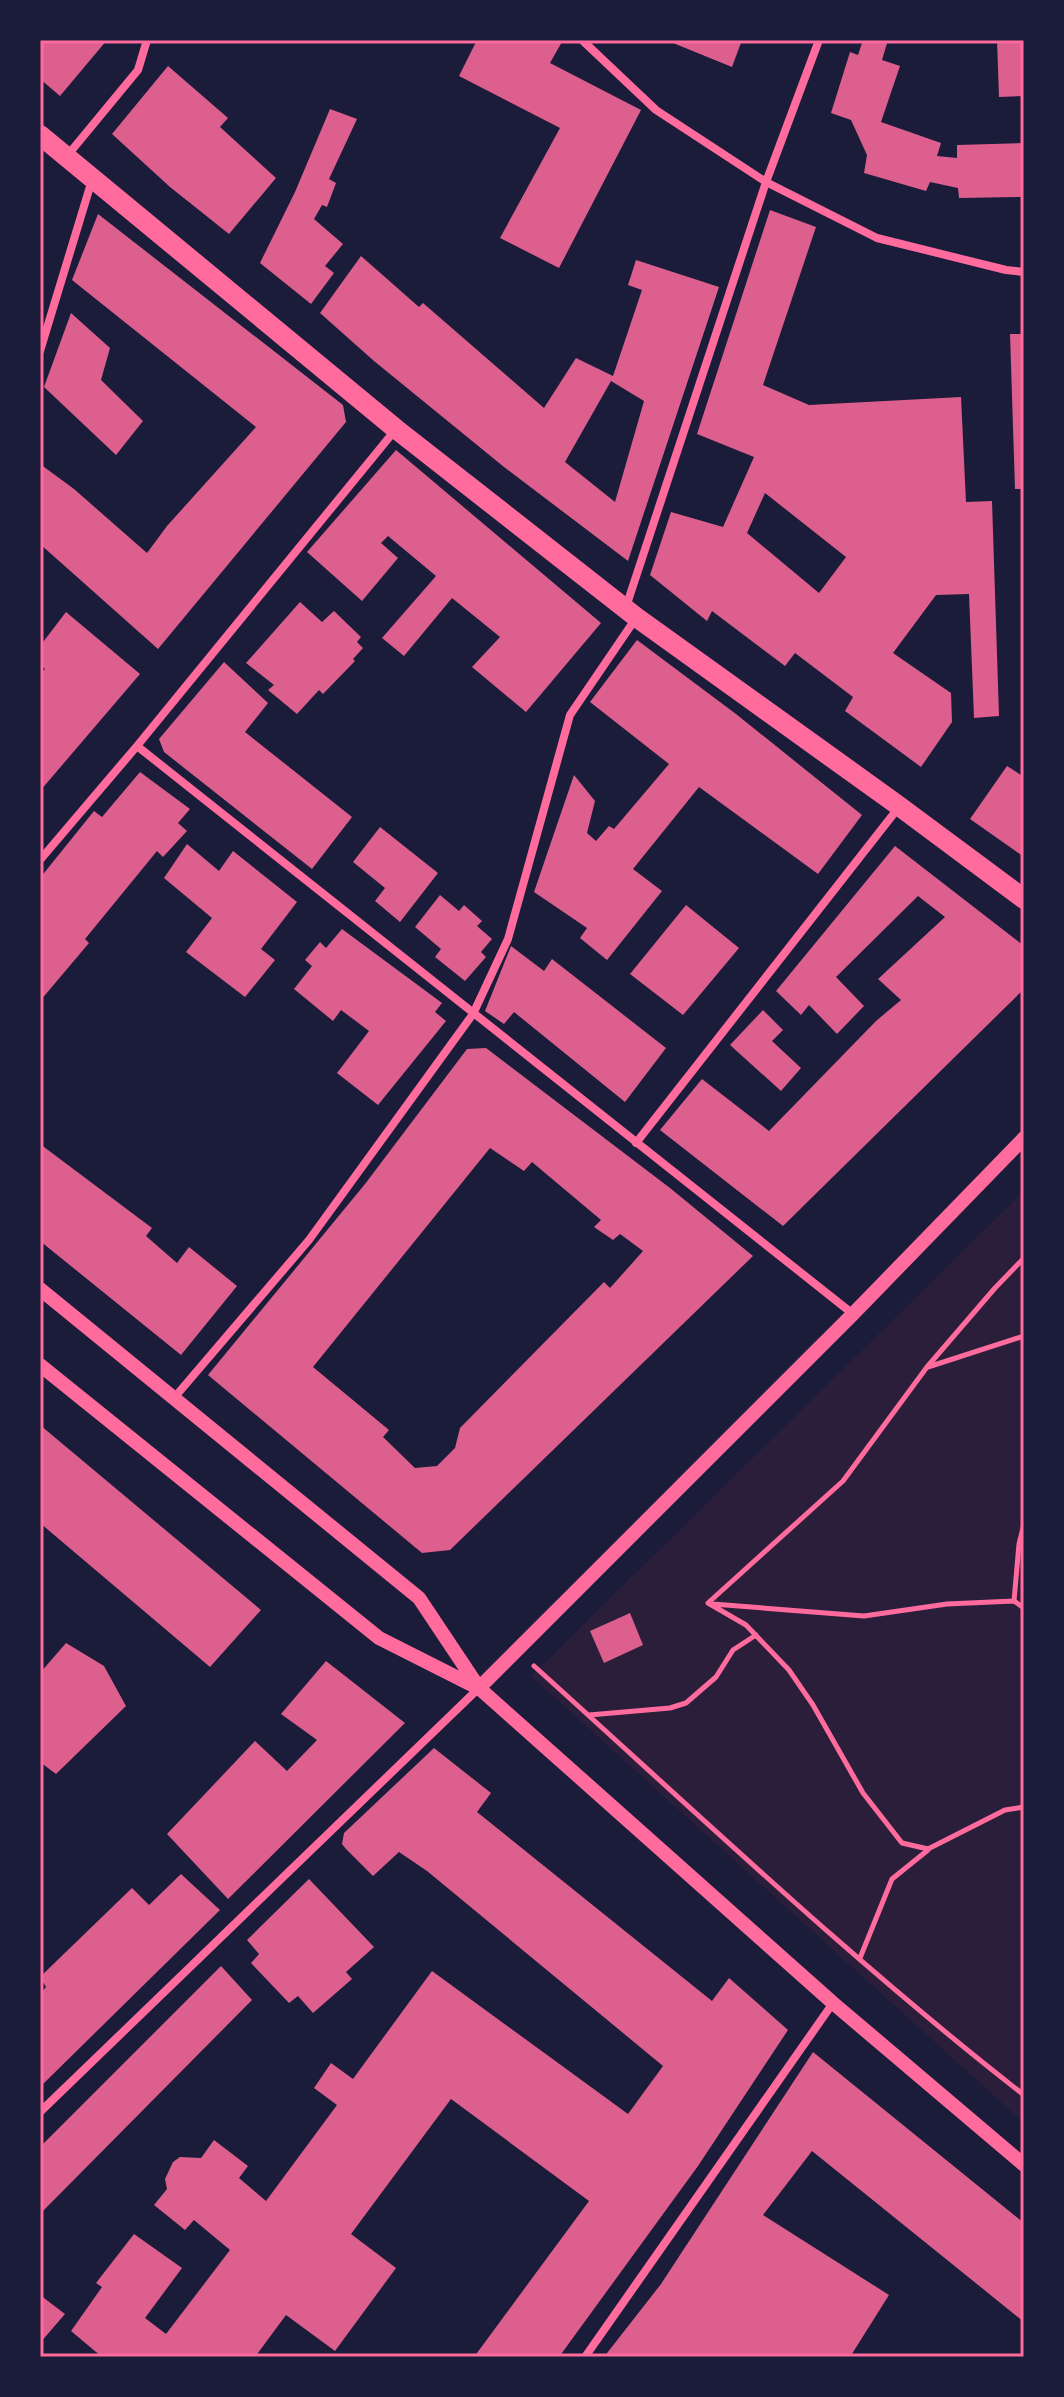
<svg xmlns="http://www.w3.org/2000/svg" width="1064" height="2397" font-family="Arial,sans-serif">
<style>
.green{fill:#2a1e3b}
.building{fill:#dd5f8e;fill-rule:evenodd}
.lines{fill:none;stroke-linecap:round;stroke-linejoin:round}
.path{stroke:#ff6b9d;stroke-width:5}
.minor{stroke:#ff6b9d;stroke-width:8}
.tertiary{stroke:#ff6b9d;stroke-width:14}
.primary{stroke:#ff6b9d;stroke-width:20}
.neatline{fill:none;stroke:#ff6b9d;stroke-width:3}
</style>
<rect width="100%" height="100%" fill="#1b1b3a"/>
<path class="green" d="M1024 1191V2123L531 1676Z"/>
<path class="building" d="M40 40H107L60 96 40 79Z
M477 40H563L550 63 641 110 559 268 500 238 560 128 459 76Z
M674 40H742L732 67 673 43Z
M863 40H888L882 60 900 66 881 122 941 143 937 156 957 158V145L1024 143V197L959 198 958 188 930 182 926 191 864 173 867 155 851 120 831 113 850 52 858 55Z
M997 40H1024V96L999 97Z
M168 66 228 118 220 127 276 178 229 234 170 187 112 134Z
M330 109 357 119 329 179 336 183 327 207 322 205 314 219 343 244 325 266 334 273 311 304 260 263 295 192Z
M770 210 816 227 763 385 809 405 961 397 966 502 992 501 999 716 974 718 969 594 936 595 893 653 951 693 952 722 921 767 845 711 853 697 795 653 785 666 712 611 707 621 650 575 671 512 723 527 754 457 697 434ZM765 493 846 557 819 593 747 533Z
M98 214 343 405 346 422 158 649 40 544V464L74 489 147 553 167 526 256 427 72 280Z
M361 256 419 307 423 303 544 408 576 358 613 376 642 290 628 285 636 260 719 287 628 561 504 467 374 361 320 313ZM611 381 644 401 615 502 565 462Z
M71 313 110 348 101 380 143 421 116 455 44 387Z
M1010 334H1024V489H1015Z
M396 450 601 623 526 712 472 667 500 637 452 598 404 656 382 638 436 576 388 536 381 543 398 558 362 601 307 552Z
M300 602 322 622 334 611 361 637 357 642 363 648 353 659 355 661 323 694 319 690 297 714 268 690 274 685 246 663Z
M66 612 140 674 40 791V675L45 669 40 664V646Z
M637 640 736 714 862 815 818 874 699 787 633 869 662 891 607 960 580 938 587 928 534 892 574 775 595 801 587 833 596 841 609 826 614 829 669 764 590 702Z
M224 662 268 703 245 732 352 817 312 869 164 752 159 739Z
M1007 766 1024 777V857L970 819Z
M140 772 190 809 178 823 187 831 163 857 157 851 85 939 89 943 40 1001V878L94 811 102 817Z
M380 827 438 873 400 922 375 901 385 888 353 862Z
M187 844 219 871 233 851 297 902 261 949 275 960 245 997 186 952 212 918 164 878Z
M895 846 1024 946V989L783 1226 660 1130 702 1079 769 1131 876 1021 901 1000 878 979 945 917 918 896 836 977 864 1006 837 1034 809 1005 801 1015 776 991Z
M440 895 459 911 464 905 482 921 477 926 492 939 481 952 486 957 465 981 435 957 441 949 415 927Z
M686 905 739 948 683 1015 630 974Z
M342 929 442 1003 435 1012 446 1021 378 1105 337 1073 369 1031 341 1010 333 1021 294 989 312 966 305 960 320 942 326 948Z
M511 946 544 971 552 959 666 1048 625 1102 514 1012 504 1024 485 1011Z
M763 1010 783 1030 772 1041 801 1068 781 1091 730 1045Z
M486 1048 670 1188 753 1256 450 1550 422 1553 208 1375 365 1184 467 1049ZM490 1148 524 1171 532 1162 601 1220 594 1227 613 1240 620 1234 643 1251 610 1288 604 1282 460 1428 455 1448 437 1466 415 1468 383 1437 389 1430 313 1367Z
M40 1144 152 1228 146 1236 177 1263 189 1247 237 1286 181 1355 40 1241Z
M40 1425 261 1610 210 1667 40 1523Z
M630 1613 643 1645 604 1663 590 1631Z
M66 1643 104 1666 126 1706 56 1774 40 1762V1673Z
M326 1661 405 1723 228 1899 167 1834 255 1741 287 1771 317 1740 281 1714Z
M434 1748 491 1793 477 1812 712 2001 729 1978 788 2030 698 2166 559 2357H474L589 2201 451 2099 351 2234 396 2268 335 2351 286 2315 255 2357H102L71 2331 102 2287 96 2283 134 2234 182 2268 145 2318 166 2334 230 2250 194 2220 185 2230 154 2205 167 2189 165 2179 173 2162 180 2157 201 2158 214 2140 248 2166 239 2178 266 2201 337 2105 314 2088 331 2063 353 2079 432 1971 628 2114 663 2066 427 1871 399 1852 373 1876 346 1849 342 1844 344 1833Z
M181 1874 220 1910 40 2087V1994L46 1987 40 1977 132 1888 149 1905Z
M309 1879 374 1947 346 1972 352 1979 313 2013 298 1996 289 2003 251 1963 259 1954 247 1940Z
M221 1966 252 2000 40 2214V2147Z
M813 2052 1024 2223V2322L812 2151 763 2215 889 2295 850 2357H604L661 2284Z
M40 2295 65 2314 40 2343Z"/>
<g class="lines">
<path class="path" d="M1024 1258 995 1288 927 1367 843 1481 708 1603 746 1625 789 1670 813 1705 863 1793 902 1843 928 1849 1005 1810 1024 1807
M928 1367 1024 1336
M1014 1601 1019 1544 1024 1524
M713 1604 864 1616 947 1604 1014 1601 1024 1608
M534 1666C695 1811 853 1962 1024 2095
M589 1715 670 1708 686 1703 716 1677 733 1650 756 1635
M860 1958 892 1879 928 1850"/>
<path class="minor" d="M582 40 656 110 766 182 877 238 1006 270 1024 272
M67 156 138 70 147 40
M40 351 92 180
M626 607 766 182 819 40
M137 746 853 1314
M40 860 137 746 396 429
M636 1143 899 807
M174 1398 309 1240 473 1014 508 939 570 715 636 618
M40 2112 479 1688
M585 2357 833 2003"/>
<path class="tertiary" d="M40 1289 419 1598 479 1688 833 2003 1024 2165
M40 1365 379 1638 478 1688
M479 1688 853 1314 1024 1138"/>
<path class="primary" d="M40 135 396 429 636 617 899 806 1024 899"/>
</g>
<rect width="1064" height="2397" fill="none" stroke="#1b1b3a" stroke-width="84"/>
<rect x="42" y="42" width="980" height="2313" class="neatline"/>
</svg>
